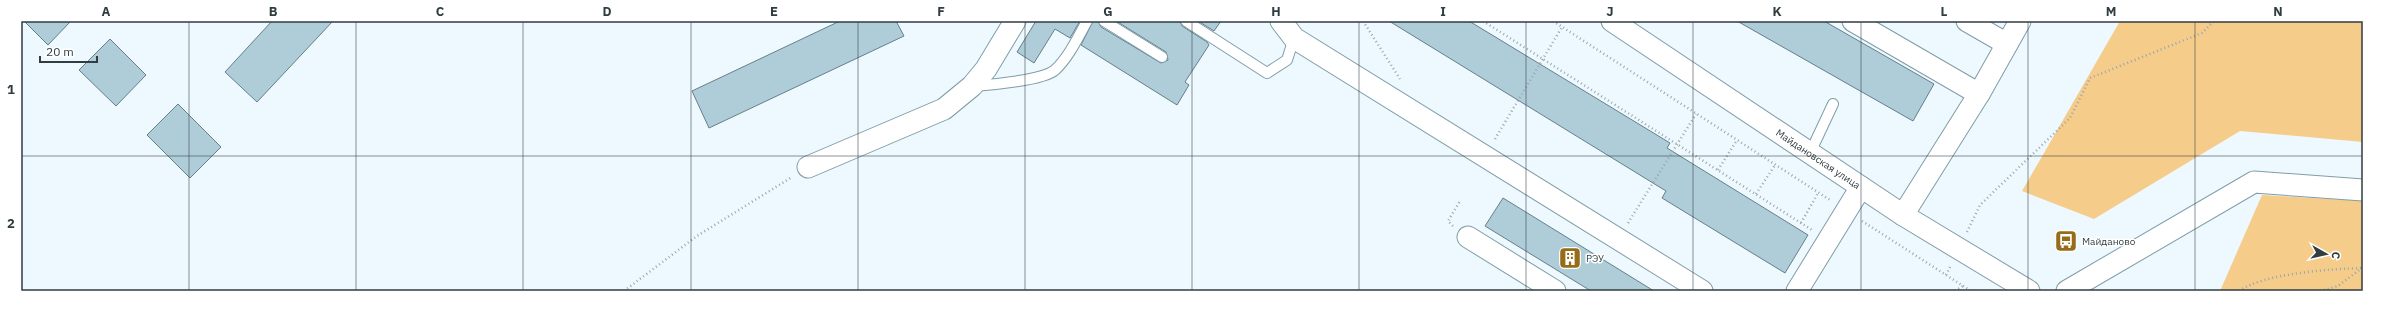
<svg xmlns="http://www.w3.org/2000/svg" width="2384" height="312" font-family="'IBM Plex Sans',sans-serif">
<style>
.green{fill:#f5cc8a}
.building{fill:#afcdd8;stroke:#647f89}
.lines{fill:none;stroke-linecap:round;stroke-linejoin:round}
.lane-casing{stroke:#809da7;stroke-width:12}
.street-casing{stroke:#809da7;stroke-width:23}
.path{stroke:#9aa6ab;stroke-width:2.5;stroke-dasharray:1 3;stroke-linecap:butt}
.lane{stroke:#fff;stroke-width:10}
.street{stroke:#fff;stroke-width:21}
.grid{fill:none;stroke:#313d41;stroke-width:1;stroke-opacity:0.55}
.labels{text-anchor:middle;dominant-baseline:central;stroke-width:3;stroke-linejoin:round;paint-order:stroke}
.street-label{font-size:10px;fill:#313d41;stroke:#fff}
.poi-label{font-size:10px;fill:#313d41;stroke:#fff;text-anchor:start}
.neatline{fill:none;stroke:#313d41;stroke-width:1.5}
.grid-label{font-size:13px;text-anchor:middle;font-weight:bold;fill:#313d41}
</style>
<rect width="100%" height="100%" fill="#edf9fe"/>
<path class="green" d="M2120 21H2363V142L2240 131 2094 219 2022 191Z
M2262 195 2363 201V291H2220Z"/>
<path class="building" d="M24 21H71L48 45Z
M272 21H333L257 102 225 72Z
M840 21H896L904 36 709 128 692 91Z
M1036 21H1080L1070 38 1055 29 1034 63 1017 52Z
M1093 21H1098L1101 27 1161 63 1168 60 1166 52 1116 21H1180L1182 26 1207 42 1209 45 1185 82 1189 85 1177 105 1081 45Z
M1198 21H1221L1214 31Z
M1389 21H1469L1670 143 1667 148 1808 235 1785 273 1662 198 1666 191Z
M1737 21H1824L1934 84 1913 121Z
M110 39 146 75 116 106 79 70Z
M178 104 221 147 190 178 147 135Z
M1503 198 1654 291H1591L1485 226Z"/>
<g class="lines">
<g class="lane-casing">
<path id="lane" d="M1104 21 1162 57
M1186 21 1267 73 1287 60 1294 38
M974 86C990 85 1044 80 1055 70 1069 57 1078 37 1087 21
M1810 153 1833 104"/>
</g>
<g class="street-casing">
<g id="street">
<path d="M1281 21 1294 38 1702 291"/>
<path id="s1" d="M1612 21 1903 215 2029 291"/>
<path d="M1853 21 1979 94 2020 21"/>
<path d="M1967 21 2007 44"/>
<path d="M808 167 944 109 972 86 986 69 1015 21"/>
<path d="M1903 215 1979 94"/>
<path d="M1468 237 1555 291"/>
<path d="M1797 291 1861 187"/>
<path d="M2067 291 2254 182 2363 190"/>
</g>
</g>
<path class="path" d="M1363 21 1400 79
M1483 21 1812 230
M1553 21 1830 200
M1495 139 1562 27
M1718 170 1737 140
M1756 194 1775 165
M1862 221 1971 291
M1628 223 1696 114
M1801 223 1818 193
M1453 226 1448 221 1460 201
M1967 232 1980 205 2070 118 2090 78 2202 33 2214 21
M1946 275 1951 265
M624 291 697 236 792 177
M1955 291 1963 286
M2239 291C2265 273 2331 269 2363 268
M2320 291 2338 286 2362 268"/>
<use href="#lane" class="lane"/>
<use href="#street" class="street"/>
</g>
<path class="grid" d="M189 21V291M356 21V291M523 21V291M691 21V291M858 21V291M1025 21V291M1192 21V291M1359 21V291M1526 21V291M1693 21V291M1861 21V291M2028 21V291M2195 21V291M21 156H2363"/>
<defs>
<g id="bus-square" transform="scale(1.15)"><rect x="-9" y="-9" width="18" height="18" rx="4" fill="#966c18" stroke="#fff"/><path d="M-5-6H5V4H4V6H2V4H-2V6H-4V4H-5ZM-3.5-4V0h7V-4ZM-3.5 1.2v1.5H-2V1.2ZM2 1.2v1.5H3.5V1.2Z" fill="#fff"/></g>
<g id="building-square" transform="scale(1.15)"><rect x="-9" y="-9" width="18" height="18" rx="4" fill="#966c18" stroke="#fff"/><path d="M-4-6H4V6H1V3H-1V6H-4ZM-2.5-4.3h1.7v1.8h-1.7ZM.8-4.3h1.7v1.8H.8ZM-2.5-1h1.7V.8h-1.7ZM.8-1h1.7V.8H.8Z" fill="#fff"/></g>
</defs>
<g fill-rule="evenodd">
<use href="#bus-square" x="2066" y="241"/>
<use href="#building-square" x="1570" y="258"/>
</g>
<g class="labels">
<g class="street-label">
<text stroke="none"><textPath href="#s1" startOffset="248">Майдановская улица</textPath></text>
</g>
<g class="poi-label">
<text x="2082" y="241">Майданово</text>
<text x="1586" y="258">РЭУ</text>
</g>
</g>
<rect width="2384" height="312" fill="none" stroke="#ffffff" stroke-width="44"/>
<g transform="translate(2326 254) rotate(98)" stroke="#ffffff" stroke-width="3" paint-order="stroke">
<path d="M0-3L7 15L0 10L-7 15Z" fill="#313d41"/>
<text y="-6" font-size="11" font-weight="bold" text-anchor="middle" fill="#313d41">С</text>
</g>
<path d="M40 56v6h57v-6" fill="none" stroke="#313d41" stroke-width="2"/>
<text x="46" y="56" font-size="12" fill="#313d41" stroke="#ffffff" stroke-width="3" paint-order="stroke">20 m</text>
<rect x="22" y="22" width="2340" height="268" class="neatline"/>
<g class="grid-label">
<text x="106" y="16">A</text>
<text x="273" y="16">B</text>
<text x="440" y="16">C</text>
<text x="607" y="16">D</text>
<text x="774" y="16">E</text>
<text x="941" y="16">F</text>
<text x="1108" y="16">G</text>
<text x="1276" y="16">H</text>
<text x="1443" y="16">I</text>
<text x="1610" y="16">J</text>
<text x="1777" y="16">K</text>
<text x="1944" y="16">L</text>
<text x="2111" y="16">M</text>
<text x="2278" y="16">N</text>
<text x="11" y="94">1</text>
<text x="11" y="228">2</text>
</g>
</svg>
